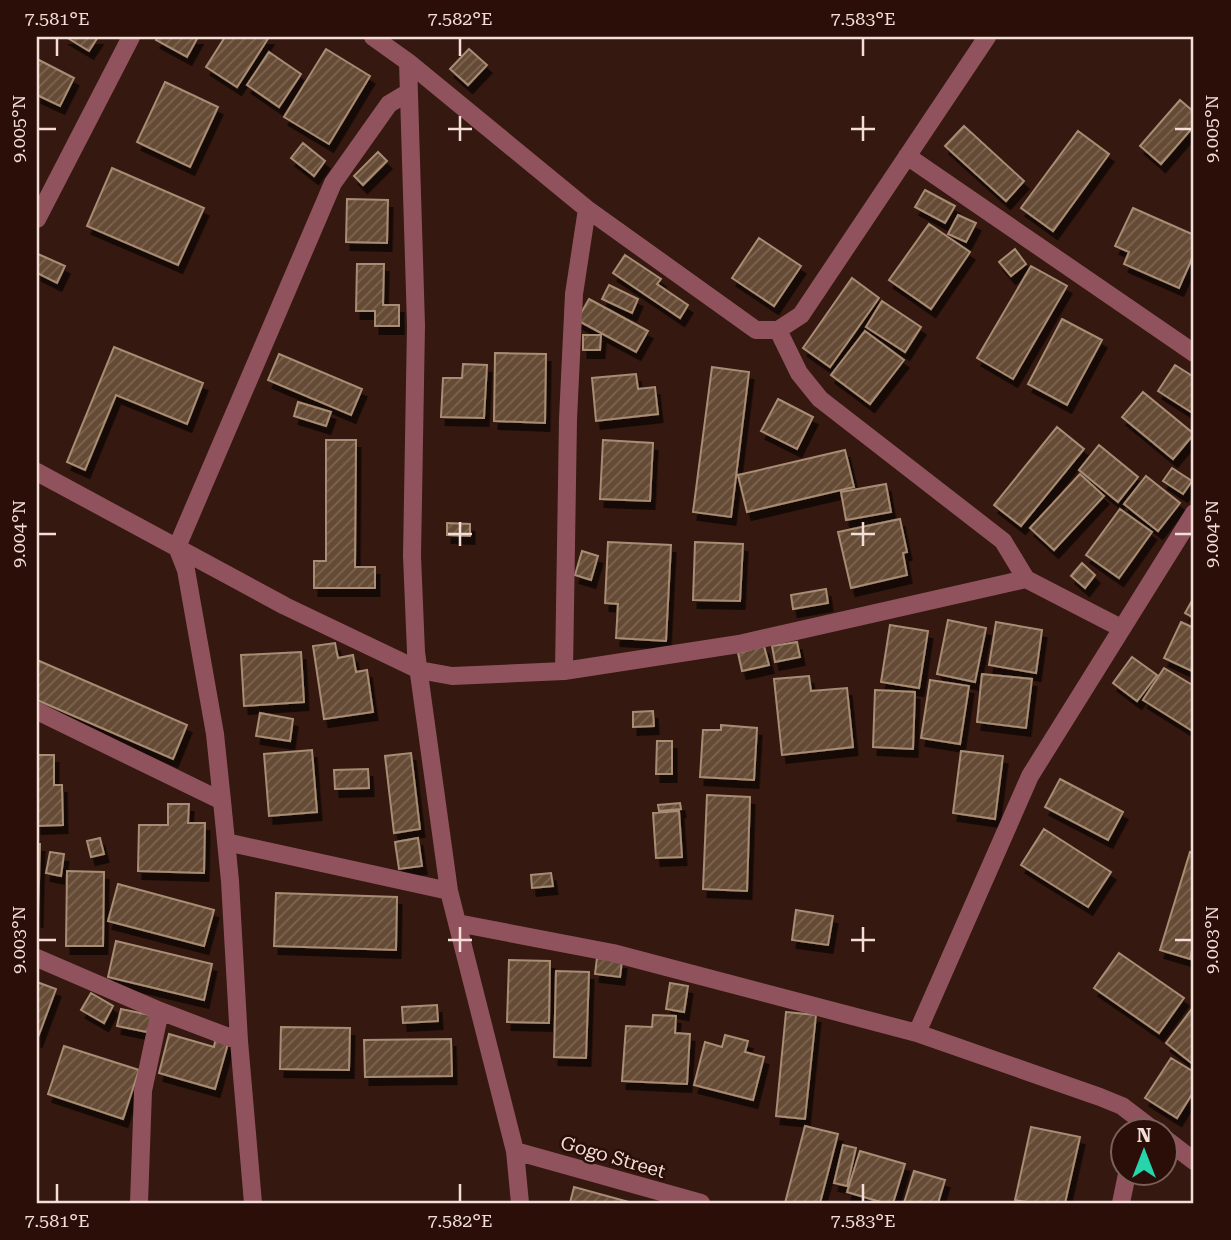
<svg xmlns="http://www.w3.org/2000/svg" width="1231" height="1240" font-family="'Roboto Serif',serif">
<style>
.building{fill:url(#building-hatch);stroke:#a88c73;stroke-width:2;filter:url(#shadow)}
.lines{fill:none;stroke-linecap:round;stroke-linejoin:round}
.minor{stroke:#90535d;stroke-width:18}
.ticks{fill:none;stroke:#f3ded8;stroke-width:2.5}
.labels{text-anchor:middle;dominant-baseline:central;stroke-width:5;stroke-linejoin:round;paint-order:stroke}
.street-label{font-size:19px;fill:#f3ded8;stroke:#2a0e07}
.neatline{fill:none;stroke:#f3ded8;stroke-width:2.5}
.ticks-label{font-size:18px;text-anchor:middle;fill:#f3ded8}
</style>
<defs>
<pattern id="building-hatch" width="6" height="6" patternUnits="userSpaceOnUse" patternTransform="scale(1.75)"><rect width="6" height="6" fill="#654c35"/><path d="M-1 1l2-2M0 6l6-6M5 7l2-2" fill="none" stroke="#7c6552"/></pattern>
<filter id="shadow"><feDropShadow dx="4.5" dy="8" stdDeviation="0" flood-color="#0009"/></filter>
</defs>
<rect width="100%" height="100%" fill="#35180f"/>
<path class="building" d="M66 37H98L89 51Z
M158 37H198L187 57 156 40Z
M225 37H269L237 87 206 67Z
M326 49 370 76 329 144 284 117Z
M469 49 487 65 468 85 450 69Z
M269 52 301 74 279 107 247 85Z
M37 59 74 78 60 106 37 95Z
M165 82 218 107 190 167 137 142Z
M1180 100 1194 112V126L1161 164 1140 146Z
M964 126 1024 181 1006 201 945 146Z
M1078 131 1109 154 1053 231 1021 208Z
M303 143 325 161 314 176 291 158Z
M378 152 387 161 363 185 354 176Z
M112 168 204 208 178 265 87 226Z
M925 190 955 206 945 223 915 207Z
M347 199 388 200 387 243 346 242Z
M1133 208 1194 235V254L1179 288 1124 264 1129 252 1115 246Z
M958 215 976 223 966 242 948 234Z
M929 224 970 252 931 309 889 280Z
M759 238 801 266 774 306 732 278Z
M1015 249 1026 264 1011 276 999 262Z
M38 254 65 266 57 283 37 273Z
M625 255 661 279 657 284 688 305 680 318 613 273Z
M357 264H384L383 305H399V326H375V311H356Z
M1031 266 1067 286 1013 379 977 358Z
M852 278 879 298 830 367 803 348Z
M609 285 638 299 632 313 602 299Z
M589 299 648 331 636 352 577 320Z
M882 301 921 327 905 352 866 327Z
M1062 319 1102 340 1067 405 1028 384Z
M865 331 904 360 870 404 831 375Z
M583 335H601L600 350H583Z
M114 347 203 383 187 424 116 395 85 470 67 462Z
M495 353 546 354 545 423 494 421Z
M279 354 362 389 351 415 268 380Z
M463 364 487 365 484 418 441 417 443 378H462Z
M1175 365 1194 377V414L1158 391Z
M712 367 749 372 731 517 693 512Z
M636 374 638 389 655 387 658 414 596 421 592 378Z
M1143 392 1194 434 1173 459 1122 417Z
M778 399 813 417 797 449 761 431Z
M298 402 331 412 326 426 294 416Z
M1057 427 1084 449 1021 526 994 505Z
M326 440H356L355 567H375V588H314V561H326Z
M603 440 653 443 650 501 600 499Z
M1099 445 1138 477 1118 502 1079 470Z
M845 450 854 487 747 512 738 475Z
M1172 468 1192 481 1183 494 1163 481Z
M1080 474 1104 496 1054 550 1030 528Z
M1146 476 1180 503 1158 531 1124 504Z
M886 484 891 512 846 520 841 492Z
M1120 509 1152 532 1119 578 1086 555Z
M900 519 907 552 903 553 907 575 851 588 838 532Z
M447 523 470 524V536L447 535Z
M608 542 671 545 666 641 616 638 618 604 605 603Z
M695 542 743 544 740 601 693 600Z
M582 551 598 556 591 580 575 575Z
M1082 563 1095 575 1085 588 1071 576Z
M826 589 828 603 793 609 791 595Z
M1194 597V618L1185 613Z
M948 620 986 628 975 682 937 674Z
M996 622 1042 630 1036 673 989 665Z
M1181 622 1194 628V672L1164 658Z
M890 625 928 631 919 688 881 682Z
M797 642 800 657 775 662 772 646Z
M335 643 338 658 353 655 356 672 367 670 373 712 324 719 313 646Z
M764 646 769 665 742 671 738 653Z
M301 652 304 702 244 706 241 655Z
M1132 657 1157 675 1137 701 1113 683Z
M37 660 187 725 173 759 37 700Z
M1164 668 1194 686V732L1143 700Z
M982 674 1032 679 1026 728 977 722Z
M809 676 811 691 847 688 853 747 782 755 774 679Z
M930 680 969 686 960 744 921 738Z
M875 690 915 692 913 749 873 747Z
M653 711 654 726 633 727V712Z
M260 713 293 719 290 741 256 736Z
M721 725 757 728 754 780 700 777 703 730H721Z
M657 741H672V774H656Z
M312 750 317 812 269 816 264 754Z
M961 751 1003 756 995 819 953 813Z
M411 753 420 829 394 833 385 756Z
M37 755H54V785H62L63 825 37 826Z
M368 769 369 788 335 789 334 770Z
M1060 779 1123 812 1108 840 1045 807Z
M707 795 750 797 747 891 703 889Z
M680 803 681 809 659 811 658 805Z
M168 804H189L188 823H205L204 873 138 871 139 825H168Z
M679 811 682 857 656 858 653 813Z
M1044 829 1111 872 1088 907 1021 865Z
M100 838 104 854 91 857 87 841Z
M418 838 422 866 399 869 395 842Z
M37 844H40L38 919H37Z
M50 852 64 854 61 876 46 873Z
M1190 852 1194 854V943L1190 959 1160 950Z
M67 871 104 872 103 946H66Z
M551 873 553 886 532 888 531 875Z
M118 884 214 910 204 946 108 921Z
M276 893 397 897 396 950 274 946Z
M796 910 833 916 828 945 792 940Z
M116 941 212 964 204 1000 108 977Z
M1119 953 1184 998 1159 1033 1094 988Z
M597 958 622 961 620 977 595 974Z
M509 960 550 961 549 1023 507 1022Z
M556 971 589 972 586 1058 554 1057Z
M37 982 56 989 37 1040Z
M670 983 688 986 684 1012 666 1009Z
M91 993 113 1006 104 1023 81 1010Z
M437 1005 438 1021 403 1023 402 1007Z
M1194 1006V1065L1166 1043Z
M121 1009 155 1016 152 1033 117 1026Z
M786 1012 816 1015 805 1119 776 1116Z
M653 1015 676 1016 675 1033 690 1034 687 1084 622 1081 626 1026 652 1027Z
M281 1027 350 1028 349 1070 280 1069Z
M169 1034 214 1047 216 1036 229 1040 215 1089 159 1073Z
M725 1035 748 1041 745 1052 764 1057 753 1100 694 1085 705 1042 722 1047Z
M451 1039 452 1076 365 1077 364 1040Z
M64 1046 139 1070 123 1119 48 1094Z
M1171 1058 1194 1072V1091L1177 1118 1145 1098Z
M805 1126 838 1134 820 1203H785Z
M1031 1127 1080 1137 1065 1203H1031L1015 1200Z
M843 1145 856 1148 847 1186 834 1183Z
M860 1151 905 1164 893 1203H884L847 1192Z
M914 1171 945 1180 938 1203H904Z
M574 1187 629 1202V1203H570Z"/>
<g class="lines">
<path class="minor" d="M373 37 408 62 416 325 412 556 416 652 449 891 515 1151 520 1203
M408 62 587 209 756 330H778L801 315 987 37
M907 156 1194 353
M37 219 131 37
M778 330 799 373 820 399 1003 541 1026 579 1121 628
M37 472 285 606 419 670 452 676 564 671 739 644 1026 579
M564 671 568 419 574 294 587 209
M37 711 222 801
M226 842 449 891
M457 923 613 953 917 1033 1100 1097 1122 1106 1156 1132
M37 958 160 1011 239 1041
M917 1033 1030 776 1194 513
M1164 1138 1194 1161
M515 1151 701 1203
M139 1203 143 1091 160 1011
M253 1203 239 1041 230 881 222 801 215 734 186 570 177 547 333 183 389 104 409 92
M1121 1203 1127 1174"/>
</g>
<path class="ticks" d="M57 38V56M460 38V56M863 38V56M460 116V141M863 116V141M38 129H56M448 129H472M851 129H875M1175 129H1192M460 522V546M863 522V546M38 534H56M448 534H472M851 534H875M1175 534H1192M460 927V952M863 927V952M38 940H56M448 940H472M851 940H875M1175 940H1192M57 1184V1202M460 1184V1202M863 1184V1202"/>
<g class="labels">
<g class="street-label">
<text transform="translate(613 1157) rotate(16)">Gogo Street</text>
</g>
</g>
<rect width="1231" height="1240" fill="none" stroke="#2a0e07" stroke-width="77"/>
<g transform="translate(1144 1152)"><circle r="33" fill="#2a0e07" stroke="#7a615b" stroke-width="2"/>
<path d="M0-5L12 26L0 18L-12 26Z" fill="#27d5ad"/>
<text y="-10" font-size="19" font-weight="bold" text-anchor="middle" fill="#f3ded8">N</text>
</g>
<rect x="38" y="38" width="1154" height="1164" class="neatline"/>
<g class="ticks-label">
<text x="57" y="25">7.581°E</text>
<text x="460" y="25">7.582°E</text>
<text x="863" y="25">7.583°E</text>
<text transform="translate(19 129) rotate(-90)" y="6">9.005°N</text>
<text transform="translate(1212 129) rotate(-90)" y="6">9.005°N</text>
<text transform="translate(19 534) rotate(-90)" y="6">9.004°N</text>
<text transform="translate(1212 534) rotate(-90)" y="6">9.004°N</text>
<text transform="translate(19 940) rotate(-90)" y="6">9.003°N</text>
<text transform="translate(1212 940) rotate(-90)" y="6">9.003°N</text>
<text x="57" y="1227">7.581°E</text>
<text x="460" y="1227">7.582°E</text>
<text x="863" y="1227">7.583°E</text>
</g>
</svg>
